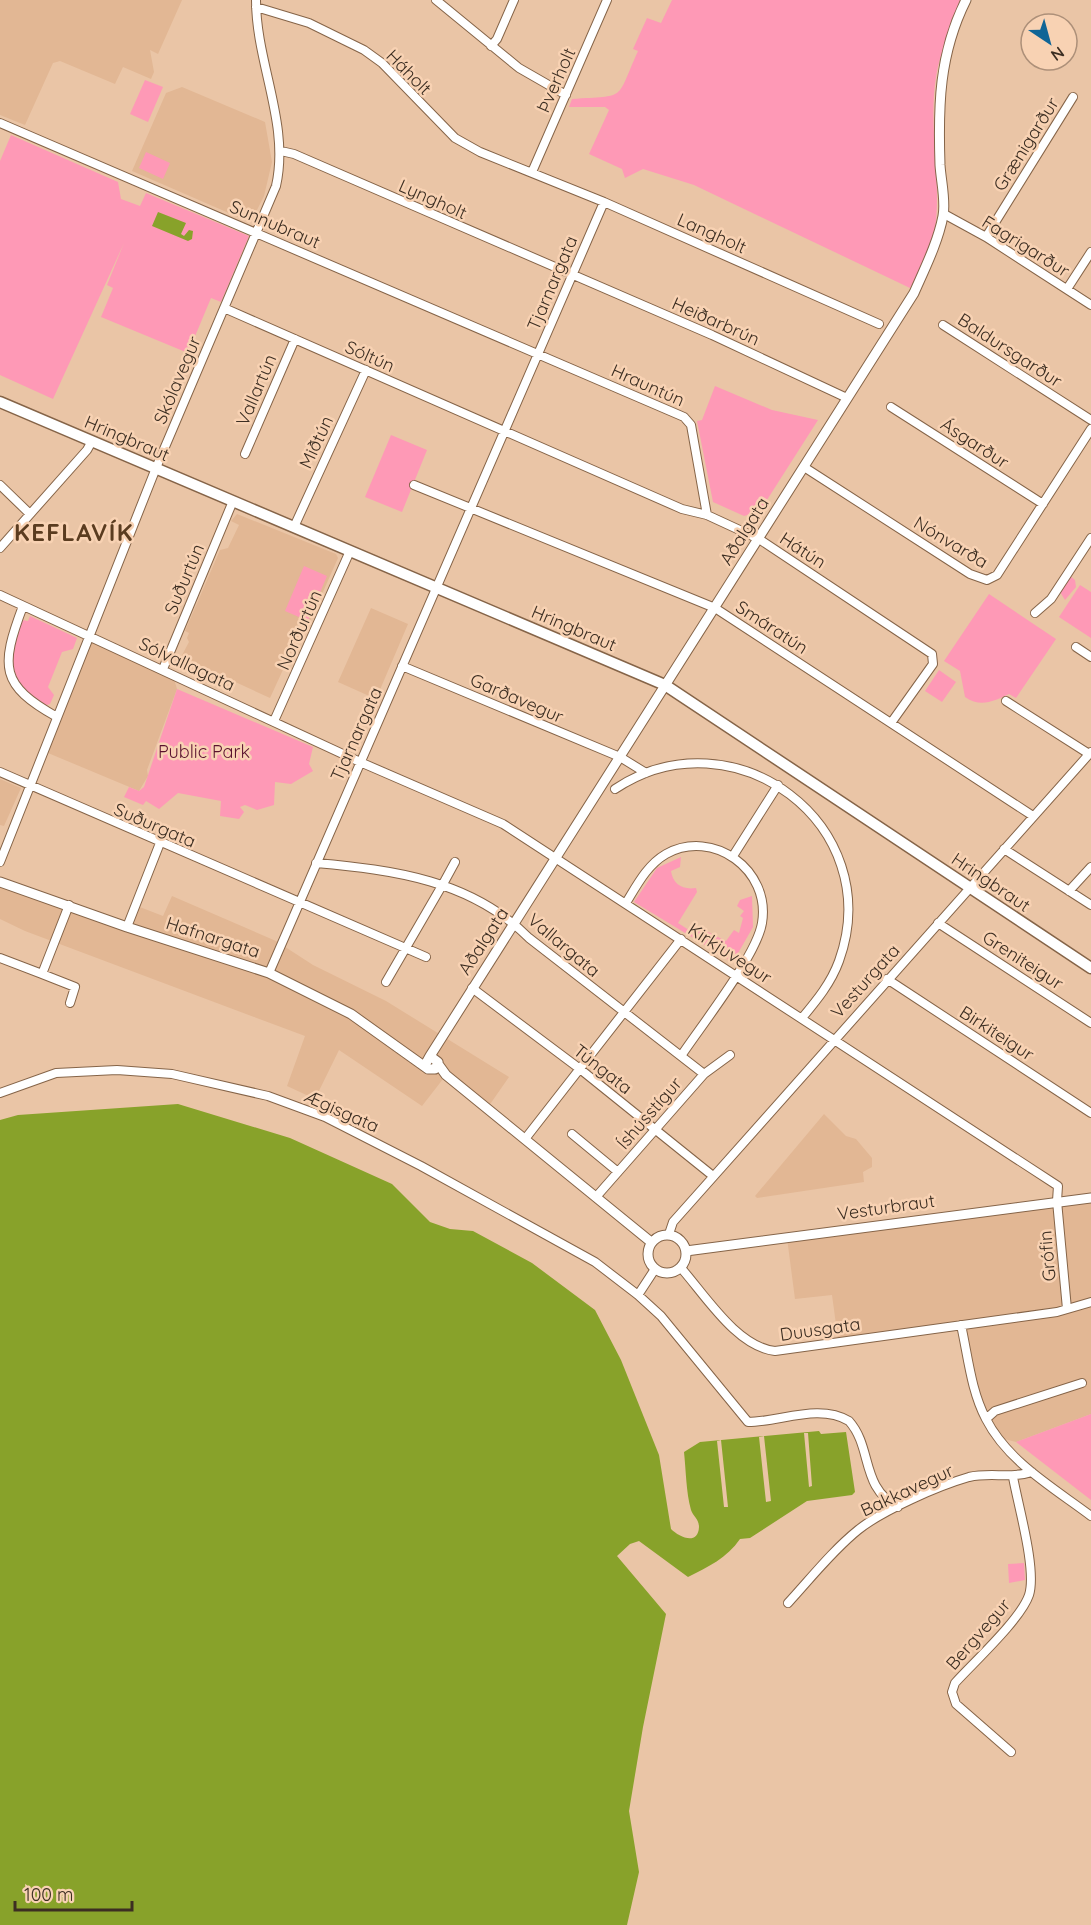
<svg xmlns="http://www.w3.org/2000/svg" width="1091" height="1925" font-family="Quicksand,sans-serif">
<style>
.built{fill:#e2b794}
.green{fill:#fe99b6}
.water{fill:#88a22a}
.pier{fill:#eac5a6}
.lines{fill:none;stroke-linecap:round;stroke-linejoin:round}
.minor-casing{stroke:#856448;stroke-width:10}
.tertiary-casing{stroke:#856448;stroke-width:11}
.secondary-casing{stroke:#856448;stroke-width:13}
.minor{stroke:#fff;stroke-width:8}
.tertiary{stroke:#fff;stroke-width:9}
.secondary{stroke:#fff;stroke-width:10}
.labels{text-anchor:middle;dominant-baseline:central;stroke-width:5;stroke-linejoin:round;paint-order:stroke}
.street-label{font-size:18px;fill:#3c2e22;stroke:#f8d2b3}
.park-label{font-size:18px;fill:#5a122f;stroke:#f8d2b3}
.district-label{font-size:24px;font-weight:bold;letter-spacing:1.5px;fill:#5a3c20;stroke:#f8d2b3}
</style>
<rect width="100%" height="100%" fill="#eac5a6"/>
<path class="built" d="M0 0H182L158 54 150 50 154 72 151 79 123 67 115 84 60 61 53 63 25 125 0 115Z
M182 87 265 122 272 162 264 196 252 220H245L132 171 166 93Z
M237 514 336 554 338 558 310 621 303 626 270 698 181 657 189 642 187 638 189 633 185 631 220 550 228 548 239 525 231 521Z
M371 608 408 624 376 699 338 682Z
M92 641 174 679 177 689 147 770 148 776 139 791 48 753Z
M0 779 21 788 4 826 0 825Z
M0 879 124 923 132 904 163 916 172 896 276 941 313 965 386 1001 509 1077 486 1110 443 1079 422 1106 339 1050 315 1099 287 1086 305 1036 25 931 0 919Z
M824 1114 846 1136 856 1139 872 1158V1167L863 1172 864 1182 757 1198 755 1196Z
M1091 1198V1414L1016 1442 997 1437 986 1419 961 1325 838 1339 832 1295 795 1299 787 1238Z"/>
<path class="green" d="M672 0H966C953 24 940 50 936 77 928 128 942 179 935 229 932 251 921 270 910 288L694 185 643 169 625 178 622 169 589 154 609 110 605 107H569L572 99C628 95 615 102 638 51L633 49 647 18 661 23Z
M145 80 163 87 148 122 130 114Z
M11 135 118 182 121 199 140 206 146 193 249 236 221 302 211 298 188 353 101 317 113 288 107 285 124 243 53 399 0 375V161Z
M146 152 170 163 163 179 139 168Z
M715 386 772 410 818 420 760 511 744 516 713 502 697 421 702 420Z
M391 435 427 450 402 512 365 497Z
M304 566 327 576 308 621 285 611Z
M1070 576 1075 580 1076 587 1065 600 1060 592Z
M1080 585 1091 592V638L1059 617Z
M989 594 1056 639 1016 698 1009 694C994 701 981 708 965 697L960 671 944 661Z
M30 616 77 638 73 649 62 652 48 687 54 695 50 704 44 706 14 685 10 648 22 620 28 621Z
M939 670 956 682 942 702 925 691Z
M177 689 313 747 309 764 313 771 291 784 275 782 274 805 257 810 245 805 240 807 244 812 239 819 220 816 221 801 178 793 159 809 146 801 143 805 124 797 129 787 139 791 144 787Z
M681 857 680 867 671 871C673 884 682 890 696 888L697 892 678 923 692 932 696 926 726 941 734 930 739 933 743 918 740 916 744 911 737 906 740 900 752 896 753 927 733 962 634 902 657 868Z
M1091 1414V1500L1016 1442Z
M1024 1563 1025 1580 1009 1583 1008 1564Z"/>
<path class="water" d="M158 212 186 223 181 234 184 236 189 230 193 231 192 239 188 241 152 226Z
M178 1104 290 1138 392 1184 430 1222 450 1229 473 1231 532 1263 595 1310 621 1360 659 1455 671 1529C679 1537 698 1546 699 1527 699 1519 693 1516 691 1510 686 1492 686 1470 684 1452L700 1442 819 1431 821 1434 846 1432 855 1492 852 1495 807 1501 750 1538 740 1539C727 1558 708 1567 688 1577L639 1541 630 1544 617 1556 666 1614 643 1727 629 1811 639 1872 627 1925H0V1120L18 1115Z"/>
<path class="pier" d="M804 1433H808L812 1486 809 1487Z
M764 1436 771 1501 766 1502 759 1437Z
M721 1440 728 1507H724L717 1441Z"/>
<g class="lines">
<g class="minor-casing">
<path id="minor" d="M436 0 519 68 566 95
M256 7 309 23 364 50 382 63 455 138 480 152 604 202 879 324
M491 46 497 39 514 0
M0 123 684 417 691 425 707 515
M281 151 294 154 712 335 847 398
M532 172 607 0
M944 214 986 237 1091 305
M986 237 1073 97
M1067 289 1091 252
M224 308 682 509 707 515 759 539 932 654 933 664 891 723
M943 325 1091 420
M891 407 1043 504
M245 454 295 339
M804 467 970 574 987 580 997 575 1091 429
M0 485 30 514
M414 485 715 608 1033 816
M294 527 366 370
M0 548 87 450 92 441
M0 595 360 762 503 824 1058 1186 1057 1201 1067 1309
M23 606C0 667 0 685 57 717
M1035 613 1051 599 1091 538
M1076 647 1091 657
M402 666 620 757 646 773
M163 669 233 501
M1006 701 1089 754
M274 721 350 551
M0 772 426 957
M615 789C733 710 888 825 839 961 831 983 817 1000 802 1018
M1004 849 1091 905
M733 856 778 785
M0 862 156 468 276 186C290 124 256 63 256 0
M316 863C394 870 471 880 529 938L704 1074
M443 884 455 862
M1069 891 1091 867
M626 903C637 885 647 865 666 854 713 828 771 870 762 923 757 955 701 1026 681 1056
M938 923 1091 1023
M127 927 160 843
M0 958 42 974 69 905
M269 973 604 202
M42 974 75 987 70 1003
M887 979 1091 1113
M386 982 440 889
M472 988 580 1069 713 1176
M0 1093 56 1073 117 1070 172 1074 268 1096 325 1117 421 1166 595 1262 638 1295 655 1269
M572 1134 618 1172
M525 1139 681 939
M596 1197 704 1074 730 1055
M669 1234 673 1222 1091 752
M681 1268C705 1295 737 1347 775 1351L1057 1312 1091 1302
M638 1295 661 1316 748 1422C780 1422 819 1403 849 1421 873 1448 860 1487 898 1507
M961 1325C968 1356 971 1391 986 1419 1008 1462 1054 1488 1091 1516
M986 1419 995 1411 1082 1383
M788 1603C811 1578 832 1551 858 1530 883 1510 938 1486 969 1477 991 1472 1011 1479 1032 1472
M1011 1752 956 1704 952 1692 955 1683C974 1662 1021 1619 1029 1595 1037 1570 1018 1505 1013 1477"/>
</g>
<g class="tertiary-casing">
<path id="tertiary" d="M0 882 127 927 269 973 351 1014 428 1069H435L438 1062 430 1056 425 1065
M430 1056 914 293C925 268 938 242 943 216 946 201 941 181 940 165 938 106 939 54 966 0
M438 1064 446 1075 651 1242
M648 1254a19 19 0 1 1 38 0a19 19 0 1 1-38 0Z
M686 1251 1091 1198"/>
</g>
<g class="secondary-casing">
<path id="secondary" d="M0 402 665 685 1091 968"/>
</g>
<use href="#minor" class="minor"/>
<use href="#tertiary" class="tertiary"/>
<use href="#secondary" class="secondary"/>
</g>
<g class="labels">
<g class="street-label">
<text transform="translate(409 72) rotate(45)">Háholt</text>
<text transform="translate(556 80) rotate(-66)">Þverholt</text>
<text transform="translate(1026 144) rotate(-58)">Grænigarður</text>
<text transform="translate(433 199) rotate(24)">Lyngholt</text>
<text transform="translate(275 224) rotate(23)">Sunnubraut</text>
<text transform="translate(712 233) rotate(24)">Langholt</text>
<text transform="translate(1026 246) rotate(32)">Fagrigarður</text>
<text transform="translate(552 283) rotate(-67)">Tjarnargata</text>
<text transform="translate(716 321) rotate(24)">Heiðarbrún</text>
<text transform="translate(1010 350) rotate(33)">Baldursgarður</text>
<text transform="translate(370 356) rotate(24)">Sóltún</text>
<text transform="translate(177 380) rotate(-67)">Skólavegur</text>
<text transform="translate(648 385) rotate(24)">Hrauntún</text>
<text transform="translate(256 390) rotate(-67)">Vallartún</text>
<text transform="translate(127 438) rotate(23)">Hringbraut</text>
<text transform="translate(316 442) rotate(-65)">Miðtún</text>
<text transform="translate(975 443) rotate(33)">Ásgarður</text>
<text transform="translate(744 531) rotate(-58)">Aðalgata</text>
<text transform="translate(951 542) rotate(31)">Nónvarða</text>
<text transform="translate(803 550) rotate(33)">Hátún</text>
<text transform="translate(184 579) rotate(-67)">Suðurtún</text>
<text transform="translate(772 627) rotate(33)">Smáratún</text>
<text transform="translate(574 628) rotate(23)">Hringbraut</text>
<text transform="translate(299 630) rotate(-66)">Norðurtún</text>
<text transform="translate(187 664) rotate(25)">Sólvallagata</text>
<text transform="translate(517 698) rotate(23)">Garðavegur</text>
<text transform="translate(356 734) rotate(-66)">Tjarnargata</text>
<text transform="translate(155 825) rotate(23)">Suðurgata</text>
<text transform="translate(991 882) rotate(34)">Hringbraut</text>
<text transform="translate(213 937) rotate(18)">Hafnargata</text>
<text transform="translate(483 941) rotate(-57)">Aðalgata</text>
<text transform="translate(564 945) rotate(40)">Vallargata</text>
<text transform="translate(730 953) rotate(33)">Kirkjuvegur</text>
<text transform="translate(1023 960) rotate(33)">Greniteigur</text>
<text transform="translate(865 981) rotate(-48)">Vesturgata</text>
<text transform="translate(997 1033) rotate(33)">Birkiteigur</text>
<text transform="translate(603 1069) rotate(38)">Túngata</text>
<text transform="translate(342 1111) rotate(24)">Ægisgata</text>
<text transform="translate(649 1113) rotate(-49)">Íshússtígur</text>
<text transform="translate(886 1207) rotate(-8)">Vesturbraut</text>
<text transform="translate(1047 1256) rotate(-95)">Grófin</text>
<text transform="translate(820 1329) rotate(-8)">Duusgata</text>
<text transform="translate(907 1490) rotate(-25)">Bakkavegur</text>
<text transform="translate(978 1634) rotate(-49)">Bergvegur</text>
</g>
<g class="park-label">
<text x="204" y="751">Public Park</text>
</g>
<g class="district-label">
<text x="74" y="532">KEFLAVÍK</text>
</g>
</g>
<g transform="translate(1049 42) rotate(144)"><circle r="28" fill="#f8d2b3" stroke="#ad9079" stroke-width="1.5"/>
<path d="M0-4.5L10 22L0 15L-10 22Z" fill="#106596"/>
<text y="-9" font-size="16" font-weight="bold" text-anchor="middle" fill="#3c2e22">N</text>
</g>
<path d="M15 1901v9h117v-9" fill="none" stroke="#3c2e22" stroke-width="3"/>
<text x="24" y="1901" font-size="18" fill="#3c2e22" stroke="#f8d2b3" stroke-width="4.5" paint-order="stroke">100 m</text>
</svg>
